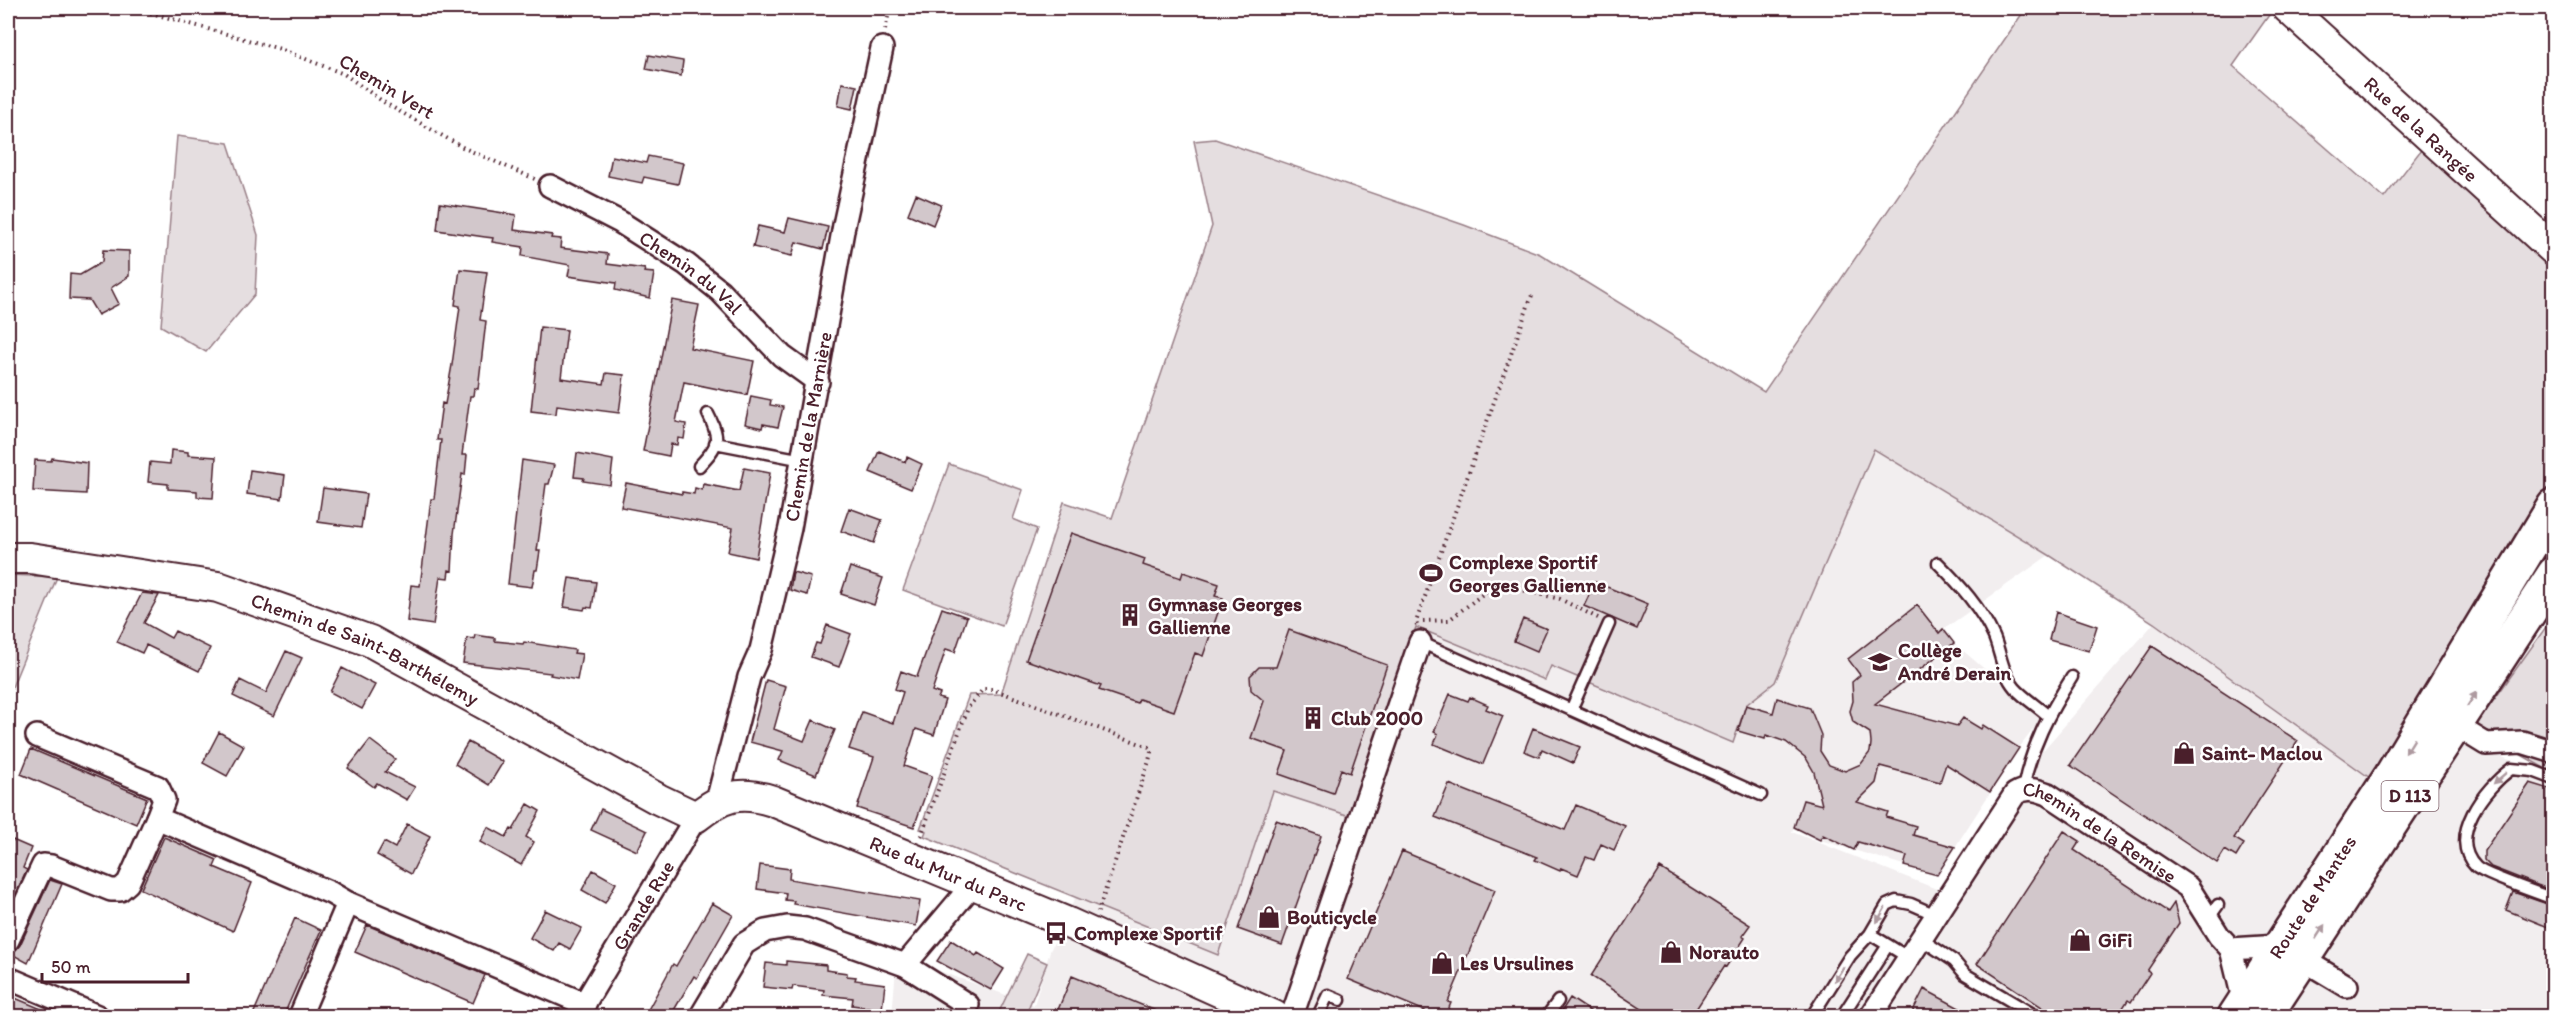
<svg xmlns="http://www.w3.org/2000/svg" width="2561" height="1024" font-family="Itim,sans-serif">
<style>
.built{fill:#f2eeef}
.green{fill:#e5dee0;stroke:#987e86;stroke-width:1.5}
.building{fill:#d2c7cb;stroke:#4a1f2b;stroke-width:1.5}
.lines{fill:none;stroke-linecap:round;stroke-linejoin:round}
.lane-casing{stroke:#4a1f2b;stroke-width:15}
.street-casing{stroke:#4a1f2b;stroke-width:26}
.secondary-casing{stroke:#4a1f2b;stroke-width:34}
.primary-casing{stroke:#4a1f2b;stroke-width:38}
.path{stroke:#4a1f2b;stroke-width:4;stroke-dasharray:1.5 4.5;stroke-linecap:butt}
.lane{stroke:#fff;stroke-width:10}
.street{stroke:#fff;stroke-width:21}
.secondary{stroke:#fff;stroke-width:30}
.primary{stroke:#fff;stroke-width:33}
.oneway{fill:#ae9aa0}
.labels{text-anchor:middle;dominant-baseline:central;stroke-width:5;stroke-linejoin:round;paint-order:stroke}
.shield{fill:#fff;stroke:#80626b;stroke-width:1.5}
.shield-label{font-size:18px;font-weight:bold;fill:#4a1f2b}
.street-label{font-size:20px;fill:#4a1f2b;stroke:#fff}
.poi-label{font-size:20px;font-weight:bold;fill:#4a1f2b;stroke:#fff;text-anchor:start}
</style>
<rect width="100%" height="100%" fill="#fff"/>
<filter id="ink" filterUnits="userSpaceOnUse"><feTurbulence type="fractalNoise" baseFrequency=".0167" numOctaves="2"/><feDisplacementMap in="SourceGraphic" scale="12" xChannelSelector="R" yChannelSelector="G"/><feConvolveMatrix kernelMatrix="1 2 1 2 8 2 1 2 1" color-interpolation-filters="sRGB"/></filter>
<g filter="url(#ink)">
<path class="built" d="M1874 449 2049 555 1944 629 1954 643 2042 718 2019 748 1937 875 1820 840 1794 827 1795 823 1792 832 1939 890 2039 755 2154 623 2370 778 2456 741 2553 775V1016H892L897 956 1034 1005 1050 951 1076 896 1218 954 1273 791 1350 816 1415 627 1545 680 1551 665 1733 743 1746 705 1775 682Z"/>
<path class="green" d="M2026 8H2274L2233 66 2384 198 2421 150 2553 263V483L2370 778 2154 623 2049 555 1874 449 1775 682 1746 705 1733 743 1551 666 1545 680 1416 627 1350 816 1273 791 1218 955 924 836 926 831 920 829 969 695 1001 694 1064 502 1112 518 1212 226 1194 141 1215 139 1464 225 1540 254 1764 392Z
M177 136 228 143 258 235 255 294 206 352 161 326Z
M949 464 1023 490 1013 519 1037 529 1002 626 903 590Z
M8 575 57 577 8 697Z
M2553 617V773L2474 728Z
M1027 954 1047 963 1025 1016H997Z"/>
<path class="building" d="M649 55 683 61 681 76 646 69Z
M842 83 857 86 852 109 838 106Z
M612 156 646 163 648 156 683 163 678 184 644 177 642 183 608 176Z
M916 194 941 205 933 225 908 214Z
M440 203 516 215 514 230 552 235 551 238 561 239 560 248 608 254 607 264 645 269 644 272 654 273 650 298 615 290 616 283 568 276 570 265 522 256 523 247 492 242 493 238 485 237 437 230Z
M789 218 828 227 823 249 796 242 792 256 753 247 758 226 785 232Z
M103 250 129 251V276L111 288 119 304 98 315 89 300 69 299 70 274 80 275 102 262Z
M460 269 487 272 480 320 486 321 478 389 474 388 473 396H470L462 455H467L465 475 462 474 454 534 452 571 449 570 448 578 440 577 433 625 407 621 411 585 420 586 431 499H434L441 440H437L442 403 445 404 452 365 460 306 455 305Z
M672 300 699 305 690 348 754 361 747 395 684 382 676 422 686 424 684 439 678 438 677 445 671 444 669 456 643 451Z
M540 327 567 330 561 378 604 384 606 373 624 375 619 413 557 405 556 414 531 411Z
M751 396 771 400 770 405 783 407 778 427 763 424 762 428 745 424Z
M171 450 188 452V455L216 457 213 498 197 497V491L168 489V484L148 482 150 462 170 464Z
M879 451 905 462 907 457 922 464 911 489 870 472Z
M577 453 613 460 610 485 583 481 584 478 574 477Z
M52 458 87 463 86 494 33 491 35 460 51 461Z
M522 460 554 465 549 484H546L537 551H540L537 570H535L532 587 508 584Z
M744 468 770 473 756 558 728 552 733 528 621 507 626 483 682 494V492L694 494 695 488 702 490 703 484 739 491Z
M250 470 285 475 282 499 247 494Z
M323 488 366 494 361 528 318 522Z
M849 508 882 520 874 543 841 531Z
M1071 533 1145 559 1143 565 1181 578 1183 572 1219 584 1215 596 1223 598 1203 656 1195 653 1174 711 1139 699 1137 703 1099 690 1101 686 1026 660Z
M850 567 883 578 874 605 841 594Z
M793 572 811 577 807 595 790 590Z
M569 578 596 582 592 608 585 607 584 610 564 607Z
M1595 582 1648 604 1637 629 1584 606Z
M142 593 159 595 144 623 171 638 175 631 210 648 199 671 146 645 142 653 117 642Z
M1917 605 1939 633 1943 629 1954 643 1875 704 1957 726 1963 718 1981 729 1983 725 2019 748 1990 792 1946 764 1940 782 1880 766 1876 783 1857 802 1888 812 1886 817 1916 826 1913 835 1955 847 1937 875 1904 866 1907 856 1858 842 1854 850 1823 835 1820 840 1794 827 1803 800 1822 805 1814 772 1806 758 1786 742 1766 735 1765 739 1738 731 1746 705 1773 713 1777 698 1810 708 1821 735 1820 751 1829 765 1845 771 1861 764 1870 752 1871 743 1870 733 1853 722 1850 711 1853 701 1852 682 1860 675 1848 659Z
M942 608 967 617 955 652 946 649 932 691 940 694 938 698 945 700 934 735 916 729 904 766 932 776 914 827 857 808 874 757 849 749 862 712 893 723 903 692 895 689 901 671 917 677Z
M2056 612 2097 626 2089 651 2049 640Z
M1523 619 1547 629 1537 651 1514 641Z
M827 625 851 634 839 667 811 657 816 643 820 644Z
M1289 630 1387 665 1350 773 1341 769 1333 793 1279 774 1287 751 1251 738 1264 701 1251 690 1250 676 1259 667H1276Z
M475 635 495 638V641L523 644 524 642 575 650 574 653 582 654 577 680 550 675 551 673 463 663 467 638 474 639Z
M2152 646 2298 741 2234 838 2244 844 2236 857 2225 850 2217 863 2070 765Z
M286 651 302 658 274 716 233 696 240 680 266 693Z
M342 668 375 685 362 709 330 692Z
M766 680 786 686 774 729 804 741 813 720 835 730 816 775 779 760 783 751 750 742Z
M1450 694 1468 701 1470 697 1488 705 1486 709 1503 716 1483 764 1434 744 1438 734 1434 732Z
M1533 728 1580 747 1573 763 1542 749 1539 757 1524 751Z
M219 732 244 746 227 776 203 763Z
M370 740 395 759 385 772 415 787 407 800 377 783 374 787 348 768Z
M468 742 503 762 489 785 455 764Z
M31 749 147 798 136 824 21 774Z
M2530 783 2553 790V891L2491 867 2484 860V851Z
M1449 784 1565 830 1576 805 1625 826 1614 850 1601 844 1594 860 1586 857 1578 875 1561 868 1560 871 1535 860 1537 857 1435 817Z
M528 804 540 811 526 837 534 842 521 865 480 842 488 827 506 837 511 829 513 830Z
M601 809 647 831 637 851 591 830Z
M1276 820 1321 836 1282 945 1238 929Z
M407 824 430 836 411 874 377 855 384 842 395 848Z
M2064 831 2080 841 2074 850 2168 912 2174 903 2179 923 2147 971 2150 973 2131 1002 2128 1000 2117 1017H2057L1977 964Z
M164 837 217 860 214 867 252 883 233 931 141 889Z
M8 838 31 848 23 868 27 870 8 911Z
M1402 851 1495 890 1448 1002 1451 1003 1445 1017H1424L1425 1011 1348 979Z
M760 865 790 869 789 879 920 901 916 926 793 904 794 901 785 900 786 893 757 889Z
M1660 868 1750 925 1742 936 1745 938 1726 967 1724 966 1691 1017H1654L1591 976Z
M593 870 616 883 605 903 582 890Z
M50 880 62 884 28 963 8 952 15 951 20 945Z
M2513 892 2553 906V929L2506 910Z
M712 903 733 915 697 978 694 976 670 1017H644L673 964 676 966Z
M545 910 582 928 570 949 559 943 554 951 530 938Z
M295 918 321 930 283 1017H252Z
M367 925 485 975 473 1003 355 952Z
M951 940 976 956 978 953 1004 969 991 990 937 961Z
M786 961 826 965V970L847 973V976L856 977 855 980 885 984 882 1009 852 1005 853 998 823 995 824 990 793 986 792 990 763 987 766 963 786 965Z
M1072 976 1168 1016V1017H1055Z
M1924 989 1976 1017H1910Z
M8 995 58 1016V1017H8Z
M1570 998 1599 1017H1558Z"/>
<g class="lines">
<g class="lane-casing">
<path id="lane" d="M715 443 803 460
M699 466C719 445 721 440 708 414
M1938 563C1960 585 1981 608 1994 637 2001 654 2002 673 2015 688 2024 698 2037 706 2047 715
M1420 642 1761 795
M1571 710 1609 624
M2554 779 2533 771 2511 769C2485 788 2446 837 2476 867 2483 874 2540 894 2554 899
M2023 789C2031 747 2049 713 2072 677
M2208 919 2218 905
M1870 934 1909 958
M1921 939 1954 961 1965 974 2036 1016
M1318 1016 1328 995 1340 1000
M1547 1016 1558 1001
M1812 1016 1850 956 1870 934 1887 905 1896 901 1911 904 1936 915
M1842 1016 1888 945"/>
</g>
<g class="street-casing">
<g id="street">
<path id="s1" d="M550 186 620 222 686 264 720 291 782 356 818 382"/>
<path d="M2455 725 2486 744 2522 742 2554 752"/>
<path d="M37 736 158 787 164 800 157 818 331 893 348 903 585 1004"/>
<path id="s2" d="M717 801 749 677 761 650 767 625 790 528 844 225 882 48"/>
<path d="M8 940 43 865 51 866 111 890H120L128 883 157 818"/>
<path d="M2231 949 2279 946"/>
<path d="M2302 959 2347 986"/>
<path d="M905 965 974 883"/>
<path d="M8 978 97 1016"/>
<path d="M300 1016 348 903"/>
<path id="s3" d="M577 1016 696 817"/>
<path d="M701 1016 744 944 765 931 787 927 805 929 905 965 968 1005"/>
<path d="M1292 1016 1420 642"/>
<path id="s4" d="M1871 1016 2015 794C2026 787 2035 789 2048 794L2188 887 2219 936 2231 949 2244 1003"/>
</g>
</g>
<g class="secondary-casing">
<g id="secondary">
<path id="s5" d="M2288 8 2554 250"/>
<path id="s6" d="M8 558H30L218 587 370 641 658 799 696 817C723 796 739 790 773 801L1068 923 1274 1016"/>
</g>
</g>
<g class="primary-casing">
<g id="primary">
<path id="s7" d="M2235 1016 2391 776 2554 506"/>
<path d="M2265 1016 2554 574"/>
</g>
</g>
<path class="path" d="M133 8 280 49 344 74 385 103 464 148 535 179
M885 30 890 8
M1423 621 1449 620 1496 584 1560 599 1598 618
M1417 625 1416 622 1532 295
M921 836 968 708 983 689H992L1149 747 1151 752 1149 761 1098 912"/>
<use href="#lane" class="lane"/>
<use href="#street" class="street"/>
<use href="#secondary" class="secondary"/>
<use href="#primary" class="primary"/>
</g>
<defs><path id="oneway-solid" d="M-6-.8H1V-3.2L6.5 0L1 3.2V.8H-6Z" transform="scale(1.5)"/></defs>
<g class="oneway">
<use href="#oneway-solid" transform="translate(2472 699) rotate(-57)"/>
<use href="#oneway-solid" transform="translate(2410 746) rotate(122)"/>
<use href="#oneway-solid" transform="translate(2500 778) rotate(139)"/>
<use href="#oneway-solid" transform="translate(1881 915) rotate(120)"/>
<use href="#oneway-solid" transform="translate(2320 932) rotate(-57)"/>
<use href="#oneway-solid" transform="translate(1839 974) rotate(122)"/>
</g>
</g>
<defs>
<g id="stadium-bare" transform="scale(1.8)"><path d="M0-5a6.5 5 0 1 0 0 10a6.5 5 0 1 0 0-10ZM-3.5-1.8h7v3.6h-7Z" fill="#4a1f2b" stroke="#fff" stroke-width="2.5" paint-order="stroke"/></g>
<g id="building-bare" transform="scale(1.8)"><path d="M-4-6H4V6H1V3H-1V6H-4ZM-2.5-4.3h1.7v1.8h-1.7ZM.8-4.3h1.7v1.8H.8ZM-2.5-1h1.7V.8h-1.7ZM.8-1h1.7V.8H.8Z" fill="#4a1f2b" stroke="#fff" stroke-width="2.5" paint-order="stroke"/></g>
<g id="school-bare" transform="scale(1.8)"><path d="M0-5L7-2L0 1L-7-2ZM-4 1L0 2.5L4 1V4Q0 6-4 4Z" fill="#4a1f2b" stroke="#fff" stroke-width="2.5" paint-order="stroke"/></g>
<g id="shop-bare" transform="scale(1.8)"><path d="M-5-2.5h2.3a2.7 3.5 0 0 1 5.4 0H5L5.5 6h-11ZM-1.5-2.5h3a1.5 2.3 0 0 0-3 0Z" fill="#4a1f2b" stroke="#fff" stroke-width="2.5" paint-order="stroke"/></g>
<g id="bus-bare" transform="scale(1.8)"><path d="M-5-6H5V4H4V6H2V4H-2V6H-4V4H-5ZM-3.5-4V0h7V-4ZM-3.5 1.2v1.5H-2V1.2ZM2 1.2v1.5H3.5V1.2Z" fill="#4a1f2b" stroke="#fff" stroke-width="2.5" paint-order="stroke"/></g>
</defs>
<g fill-rule="evenodd">
<use href="#stadium-bare" x="1431" y="573"/>
<use href="#building-bare" x="1130" y="615"/>
<use href="#school-bare" x="1880" y="662"/>
<use href="#building-bare" x="1313" y="718"/>
<use href="#shop-bare" x="2184" y="753"/>
<use href="#shop-bare" x="1269" y="917"/>
<use href="#bus-bare" x="1056" y="933"/>
<use href="#shop-bare" x="2080" y="940"/>
<use href="#shop-bare" x="1671" y="952"/>
<use href="#shop-bare" x="1442" y="963"/>
</g>
<g class="labels">
<rect class="shield" x="2381.5" y="781" width="57" height="30" rx="4.5"/>
<g class="shield-label">
<text x="2410" y="796">D 113</text>
</g>
<g class="street-label">
<text transform="translate(387 86) rotate(31)">Chemin Vert</text>
<text stroke="none"><textPath href="#s5" startOffset="180">Rue de la Rangée</textPath></text>
<text stroke="none"><textPath href="#s1" startOffset="166">Chemin du Val</textPath></text>
<text stroke="none"><textPath href="#s2" startOffset="386">Chemin de la Marnière</textPath></text>
<text stroke="none"><textPath href="#s6" startOffset="372">Chemin de Saint-Barthélemy</textPath></text>
<text stroke="none"><textPath href="#s4" startOffset="362">Chemin de la Remise</textPath></text>
<text stroke="none"><textPath href="#s6" startOffset="1017">Rue du Mur du Parc</textPath></text>
<text stroke="none"><textPath href="#s7" startOffset="142">Route de Mantes</textPath></text>
<text stroke="none"><textPath href="#s3" startOffset="129">Grande Rue</textPath></text>
</g>
<g class="poi-label">
<text x="1449" y="562">Complexe Sportif<tspan x="1449" dy="23">Georges Gallienne</tspan></text>
<text x="1148" y="604">Gymnase Georges<tspan x="1148" dy="23">Gallienne</tspan></text>
<text x="1898" y="650">Collège<tspan x="1898" dy="23">André Derain</tspan></text>
<text x="1331" y="718">Club 2000</text>
<text x="2202" y="753">Saint- Maclou</text>
<text x="1287" y="917">Bouticycle</text>
<text x="1074" y="933">Complexe Sportif</text>
<text x="2098" y="940">GiFi</text>
<text x="1689" y="952">Norauto</text>
<text x="1460" y="963">Les Ursulines</text>
</g>
</g>
<rect width="2561" height="1024" fill="none" stroke="#fff" stroke-width="30"/>
<rect x="15" y="15" width="2531" height="994" fill="none" stroke="#4a1f2b" stroke-width="2" filter="url(#ink)"/>
<path d="M42 973v9h146v-9" fill="none" stroke="#4a1f2b" stroke-width="3"/>
<text x="51" y="973" font-size="18" fill="#4a1f2b" stroke="#ffffff" stroke-width="4.5" paint-order="stroke">50 m</text>
</svg>
